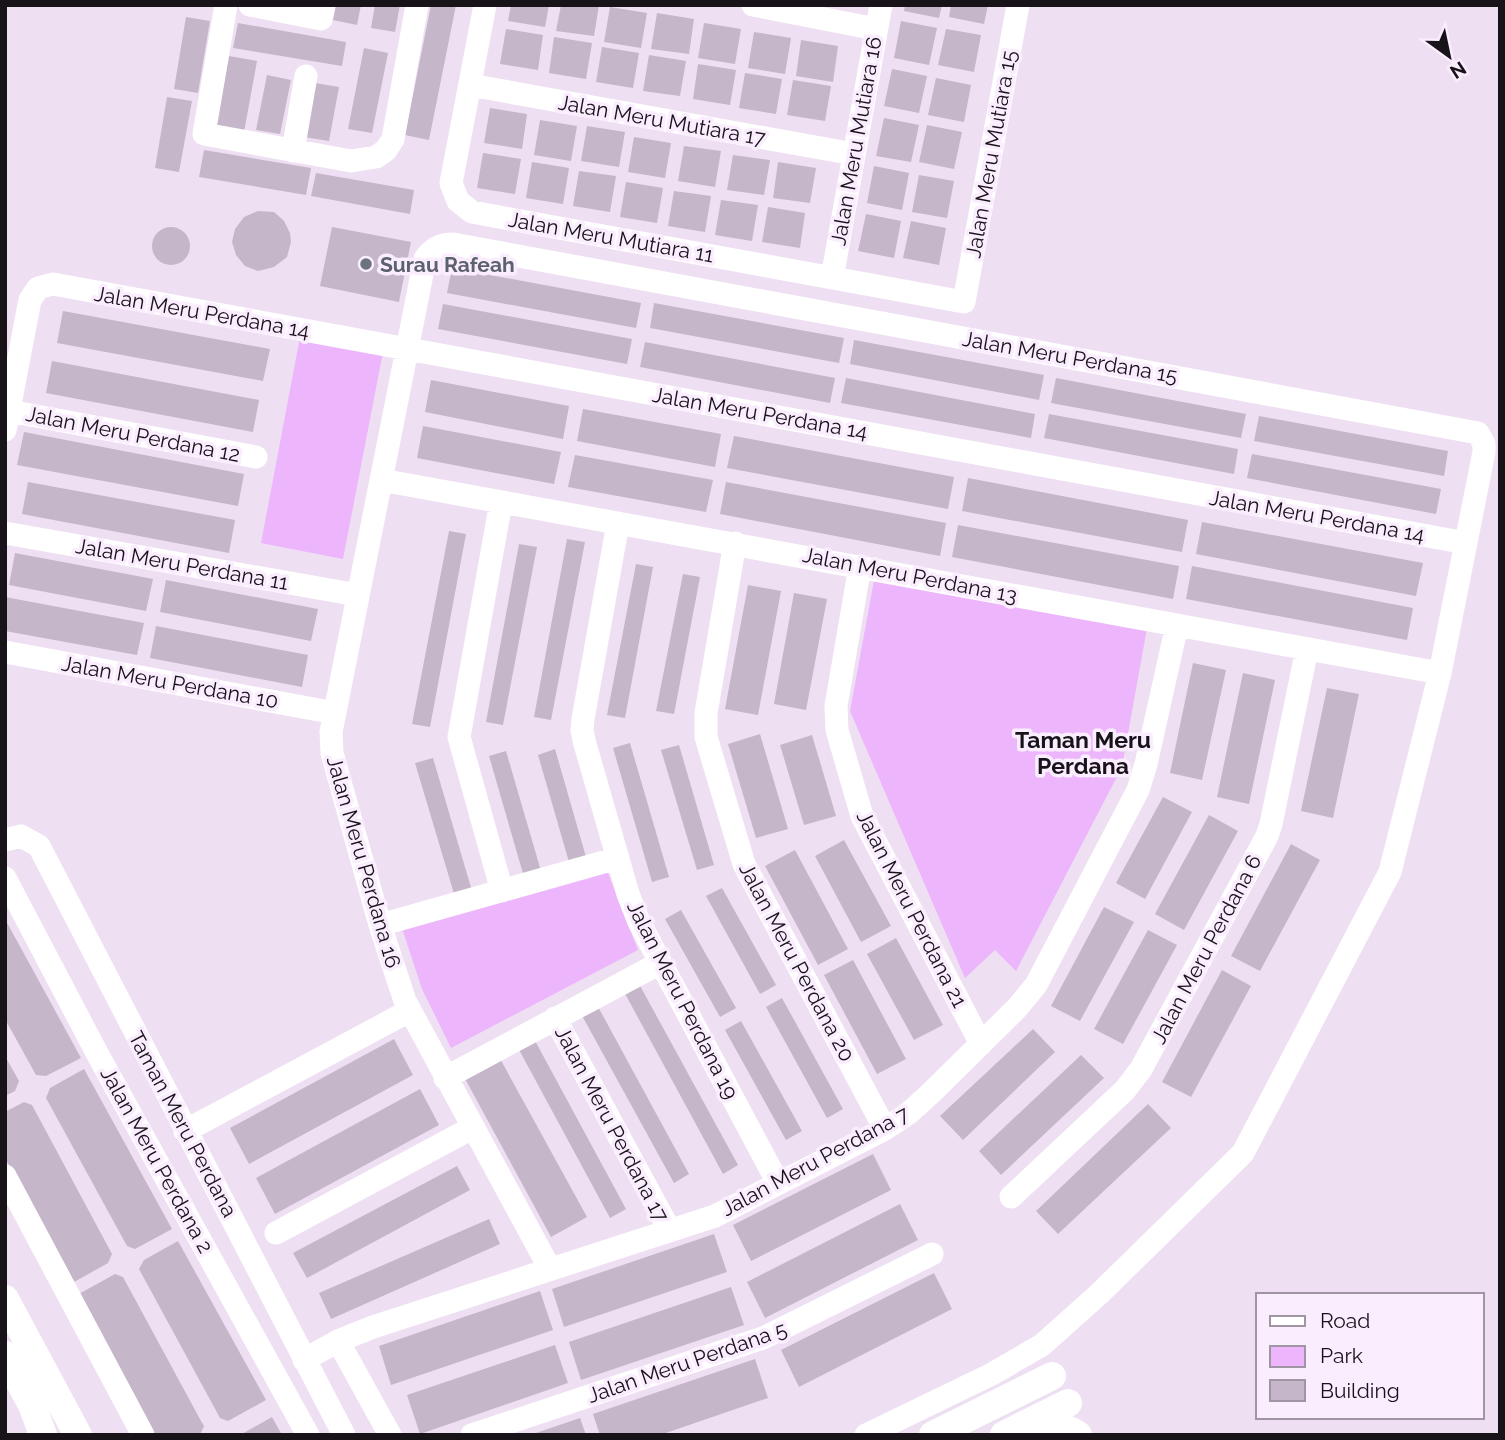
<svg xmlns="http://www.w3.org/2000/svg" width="1505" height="1440" font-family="Raleway,sans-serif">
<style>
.green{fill:#edb5fb}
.building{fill:#c6b6ca}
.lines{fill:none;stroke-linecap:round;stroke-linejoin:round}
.minor{stroke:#fff;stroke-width:23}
.major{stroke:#fff;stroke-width:28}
.worship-dot{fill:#6b7280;stroke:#faedfe;stroke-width:2.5}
.labels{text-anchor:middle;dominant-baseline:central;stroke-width:7;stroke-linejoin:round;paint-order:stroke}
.street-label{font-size:21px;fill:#181219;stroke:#faedfe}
.worship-label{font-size:21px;font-weight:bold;fill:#5b616d;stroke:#faedfe;text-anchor:start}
.neighbourhood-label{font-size:23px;font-weight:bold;fill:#181219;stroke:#faedfe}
</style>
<rect width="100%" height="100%" fill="#efdff3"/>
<path class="green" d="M300 337 383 352 343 559 261 543Z
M875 575 1147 628 1122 767 1016 971 995 950 965 978 850 711Z
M606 868 638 950 451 1048 422 989 399 919Z"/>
<path class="building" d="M336 5H361L357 25 333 20Z
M375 5H400L395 32 371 28Z
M431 5H456L429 140 405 135Z
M511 5H549L545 27 508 21Z
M561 5H599L594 36 556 31Z
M905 5H942L939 18 904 11Z
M951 5H988L984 24 949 17Z
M610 7 647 13 641 48 604 42Z
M657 13 694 19 689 54 651 49Z
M186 17 210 21 198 93 174 89Z
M901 21 937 28 929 65 894 58Z
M238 23 346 42 342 66 233 48Z
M704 23 741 29 735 64 698 58Z
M506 29 543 35 538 70 500 64Z
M946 29 981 35 974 72 938 65Z
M754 32 791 38 785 74 748 68Z
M554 37 592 43 586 79 549 73Z
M801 40 838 46 833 82 796 76Z
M602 47 639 53 633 88 596 82Z
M364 48 388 53 372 133 348 129Z
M649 55 686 61 680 96 643 91Z
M229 56 257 61 244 132 216 127Z
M698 64 736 70 730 105 693 99Z
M892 69 927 76 919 113 884 106Z
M745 73 782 79 776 114 739 108Z
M267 75 291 80 280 134 256 130Z
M936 78 971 85 964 122 928 115Z
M793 80 831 86 825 121 787 115Z
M315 83 339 87 329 141 304 137Z
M167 97 192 101 179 172 155 168Z
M490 108 527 114 522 149 484 143Z
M884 118 919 125 911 162 876 156Z
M540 120 577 126 571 161 534 155Z
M927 125 962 132 954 169 919 162Z
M587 126 625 132 619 167 581 161Z
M634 137 671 143 665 178 628 172Z
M684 146 721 151 715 187 678 181Z
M204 150 311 168 306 195 199 177Z
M483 153 521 159 515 194 477 188Z
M733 155 770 160 764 195 727 190Z
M532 162 569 168 563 204 526 198Z
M778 162 816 168 810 203 773 198Z
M874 166 909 173 902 210 867 203Z
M579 171 616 176 610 212 573 206Z
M316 173 414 190 410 214 311 196Z
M919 175 954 181 947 218 912 212Z
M626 182 663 188 657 223 620 217Z
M674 191 711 196 705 232 668 226Z
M721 200 758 205 752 241 715 235Z
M768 207 805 213 800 248 762 242Z
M258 211 274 212 284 221 290 233 291 242 287 257 274 267 258 271 245 266 236 255 232 242 235 229 244 217Z
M866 214 901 221 894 258 858 251Z
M911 221 946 228 939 265 903 258Z
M152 246a19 19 0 1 1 38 0a19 19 0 1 1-38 0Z
M332 227 411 242 399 302 320 286Z
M452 268 641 303 636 328 447 293Z
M654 303 844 338 839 363 650 328Z
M443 304 632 339 627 364 438 329Z
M63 311 270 349 263 381 57 343Z
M854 340 1044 375 1039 400 850 364Z
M645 342 835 378 830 403 640 367Z
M52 361 259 400 253 432 46 393Z
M846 378 1035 414 1031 438 841 403Z
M1056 378 1246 414 1241 438 1051 403Z
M431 380 569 406 563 439 425 412Z
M583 409 721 434 715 467 577 441Z
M1049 414 1238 449 1234 474 1044 438Z
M1259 416 1448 451 1444 476 1254 441Z
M423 426 561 452 554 484 417 458Z
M24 432 244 474 238 506 17 465Z
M734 436 954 477 948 509 727 468Z
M1252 454 1441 489 1436 514 1247 478Z
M575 455 713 480 706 512 568 487Z
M968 478 1188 520 1182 552 962 511Z
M28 482 235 520 229 553 22 514Z
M726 482 946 523 940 556 720 514Z
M1202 522 1423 563 1416 596 1196 554Z
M958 525 1179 566 1173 599 952 557Z
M449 531 466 534 430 727 412 724Z
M567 539 585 542 551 720 534 717Z
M519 544 537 547 503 725 486 722Z
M15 553 153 579 146 611 9 585Z
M636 564 653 567 625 718 607 715Z
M1192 566 1413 608 1407 640 1186 599Z
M683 574 700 577 674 714 656 711Z
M166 580 318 609 311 641 160 612Z
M748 585 781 591 758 715 725 709Z
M794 593 827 599 806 710 774 704Z
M5 597 144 623 137 655 5 631Z
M156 626 308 655 302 687 150 658Z
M1193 663 1226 670 1202 780 1170 773Z
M1243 673 1275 680 1249 804 1217 797Z
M1327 688 1359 694 1333 818 1301 811Z
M760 734 788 829 756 838 728 744Z
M812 735 836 816 804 825 780 745Z
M630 743 669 877 652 882 613 748Z
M679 745 714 865 697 870 661 750Z
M555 749 586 857 569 862 538 755Z
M506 751 541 871 524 877 489 756Z
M433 758 472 891 455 897 415 763Z
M1163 797 1192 812 1145 899 1116 883Z
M1209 815 1238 831 1184 930 1155 914Z
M844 840 891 926 861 942 815 856Z
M1291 844 1320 860 1260 971 1231 956Z
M795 850 848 949 818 965 765 866Z
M722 888 776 985 760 994 706 896Z
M1104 907 1134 922 1080 1021 1051 1006Z
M681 910 736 1008 720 1017 665 919Z
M5 919 81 1058 46 1076 36 1075 5 1019Z
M1148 930 1177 945 1123 1044 1094 1029Z
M896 938 943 1025 914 1040 867 954Z
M853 960 906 1059 877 1074 824 975Z
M1222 970 1251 986 1191 1097 1162 1082Z
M638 982 738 1165 723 1174 623 990Z
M782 998 843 1109 827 1118 766 1007Z
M596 1003 689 1174 674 1183 580 1012Z
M741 1021 802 1131 786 1140 725 1030Z
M1033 1029 1055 1052 963 1140 940 1116Z
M533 1037 626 1209 610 1218 517 1046Z
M394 1039 413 1075 249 1164 230 1128Z
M498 1055 587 1217 551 1237 463 1075Z
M1081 1055 1104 1078 1001 1175 979 1151Z
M5 1056 19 1081 15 1091 5 1096Z
M84 1069 172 1229 135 1249 127 1246 46 1098 50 1088Z
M420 1089 439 1125 275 1214 256 1178Z
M24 1102 32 1105 112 1254 108 1263 74 1282 5 1158V1112Z
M1148 1104 1171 1128 1058 1234 1036 1211Z
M873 1154 891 1190 751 1261 733 1225Z
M457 1166 470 1190 307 1278 293 1253Z
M900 1204 918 1240 765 1318 747 1282Z
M489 1219 500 1244 331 1319 319 1293Z
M714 1234 727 1272 564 1327 552 1289Z
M178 1241 266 1400 228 1421 220 1418 139 1269 144 1260Z
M934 1273 952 1309 799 1387 781 1350Z
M115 1274 123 1277 201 1421 204 1426 200 1435H155L77 1295Z
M731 1287 744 1325 581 1380 569 1342Z
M540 1291 553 1330 391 1385 379 1346Z
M555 1345 568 1383 420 1434 407 1395Z
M755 1359 768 1398 660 1435H600L593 1414Z
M272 1417 282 1435H240Z
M580 1418 586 1435H533V1434Z"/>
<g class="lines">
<path class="minor" d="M226 5 204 134 351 161 376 157 386 150 393 139 417 5
M250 5 321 19 324 5
M485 5 451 183 458 201 472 212 964 302 1018 5
M753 5 876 29
M470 85 854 154
M293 151 306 76
M832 278 881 5
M9 411 256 457
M5 430 30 300 38 288 53 284 1466 543
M381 480 1440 673
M501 502 459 737 502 891
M618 523 583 719 582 731 585 744 628 894 639 922 778 1183
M5 533 358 595
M735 543 706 713V737L744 864 885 1129
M860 566 836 706 837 730 862 816 981 1044
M5 652 335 713
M5 840 21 836 39 846 344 1435
M5 878 98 1055 308 1435
M380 925 618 858
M555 1018 670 1231
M445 1078 660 963
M185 1131 409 1011
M5 1176 143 1435
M1011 1197 1125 1090 1141 1069 1267 836 1271 824 1307 649
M276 1233 472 1128
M550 1269 405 1001 380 925 332 753 331 732 425 259C432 248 440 244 453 244L1478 433 1484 444V452L1440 673 1390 872 1243 1153 1099 1294 1042 1345 992 1374 866 1435
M338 1341 390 1435
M304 1360 338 1341 373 1327 715 1216 885 1129 909 1113 932 1092 1017 1008 1036 985 1138 790 1146 764 1177 625
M472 1435 763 1338 932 1254"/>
<path class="major" d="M5 1299 78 1435
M5 1355 32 1405 43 1435
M1024 1432C1043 1427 1061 1423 1078 1435
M933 1435 1052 1376
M1004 1435 1068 1403"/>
</g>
<circle class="worship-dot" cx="366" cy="264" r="7"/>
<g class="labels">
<g class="street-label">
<text transform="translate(662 120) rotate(10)">Jalan Meru Mutiara 17</text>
<text transform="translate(856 141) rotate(-80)">Jalan Meru Mutiara 16</text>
<text transform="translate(991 154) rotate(-80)">Jalan Meru Mutiara 15</text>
<text transform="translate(611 237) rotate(10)">Jalan Meru Mutiara 11</text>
<text transform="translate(202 312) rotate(10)">Jalan Meru Perdana 14</text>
<text transform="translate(1070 357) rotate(10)">Jalan Meru Perdana 15</text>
<text transform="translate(760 413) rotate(10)">Jalan Meru Perdana 14</text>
<text transform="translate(133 434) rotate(11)">Jalan Meru Perdana 12</text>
<text transform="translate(1317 516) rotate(10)">Jalan Meru Perdana 14</text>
<text transform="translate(182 564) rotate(10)">Jalan Meru Perdana 11</text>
<text transform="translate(910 575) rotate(11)">Jalan Meru Perdana 13</text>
<text transform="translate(170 682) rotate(10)">Jalan Meru Perdana 10</text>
<text transform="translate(364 862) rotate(74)">Jalan Meru Perdana 16</text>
<text transform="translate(912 909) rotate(63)">Jalan Meru Perdana 21</text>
<text transform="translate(1206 949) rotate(-62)">Jalan Meru Perdana 6</text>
<text transform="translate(797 962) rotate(62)">Jalan Meru Perdana 20</text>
<text transform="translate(683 1000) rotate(63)">Jalan Meru Perdana 19</text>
<text transform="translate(183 1124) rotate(62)">Taman Meru Perdana</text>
<text transform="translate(612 1124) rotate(62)">Jalan Meru Perdana 17</text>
<text transform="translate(157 1160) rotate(61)">Jalan Meru Perdana 2</text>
<text transform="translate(815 1161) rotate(-28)">Jalan Meru Perdana 7</text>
<text transform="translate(687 1362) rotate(-19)">Jalan Meru Perdana 5</text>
</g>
<g class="worship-label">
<text x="380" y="264">Surau Rafeah</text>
</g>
<g class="neighbourhood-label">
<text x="1083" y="739">Taman Meru<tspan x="1083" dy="26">Perdana</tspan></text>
</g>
</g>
<rect width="1505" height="1440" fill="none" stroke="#181219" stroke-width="14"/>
<rect x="1256" y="1293" width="228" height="126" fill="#faedfe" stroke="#a095a2" stroke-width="2"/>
<rect x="1270" y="1316" width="35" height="10" fill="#ffffff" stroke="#a095a2" stroke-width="2"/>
<text x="1320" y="1328" font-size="21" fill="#181219">Road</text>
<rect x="1270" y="1346" width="35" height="21" fill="#edb5fb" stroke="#a095a2" stroke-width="2"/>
<text x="1320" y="1363" font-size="21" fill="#181219">Park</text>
<rect x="1270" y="1380" width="35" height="21" fill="#c6b6ca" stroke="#a095a2" stroke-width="2"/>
<text x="1320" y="1398" font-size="21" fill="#181219">Building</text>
<g transform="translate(1449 56) rotate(147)" stroke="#faedfe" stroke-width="5" paint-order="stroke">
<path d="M0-5L12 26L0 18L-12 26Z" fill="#181219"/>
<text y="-10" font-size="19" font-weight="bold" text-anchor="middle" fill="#181219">N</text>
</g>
</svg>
